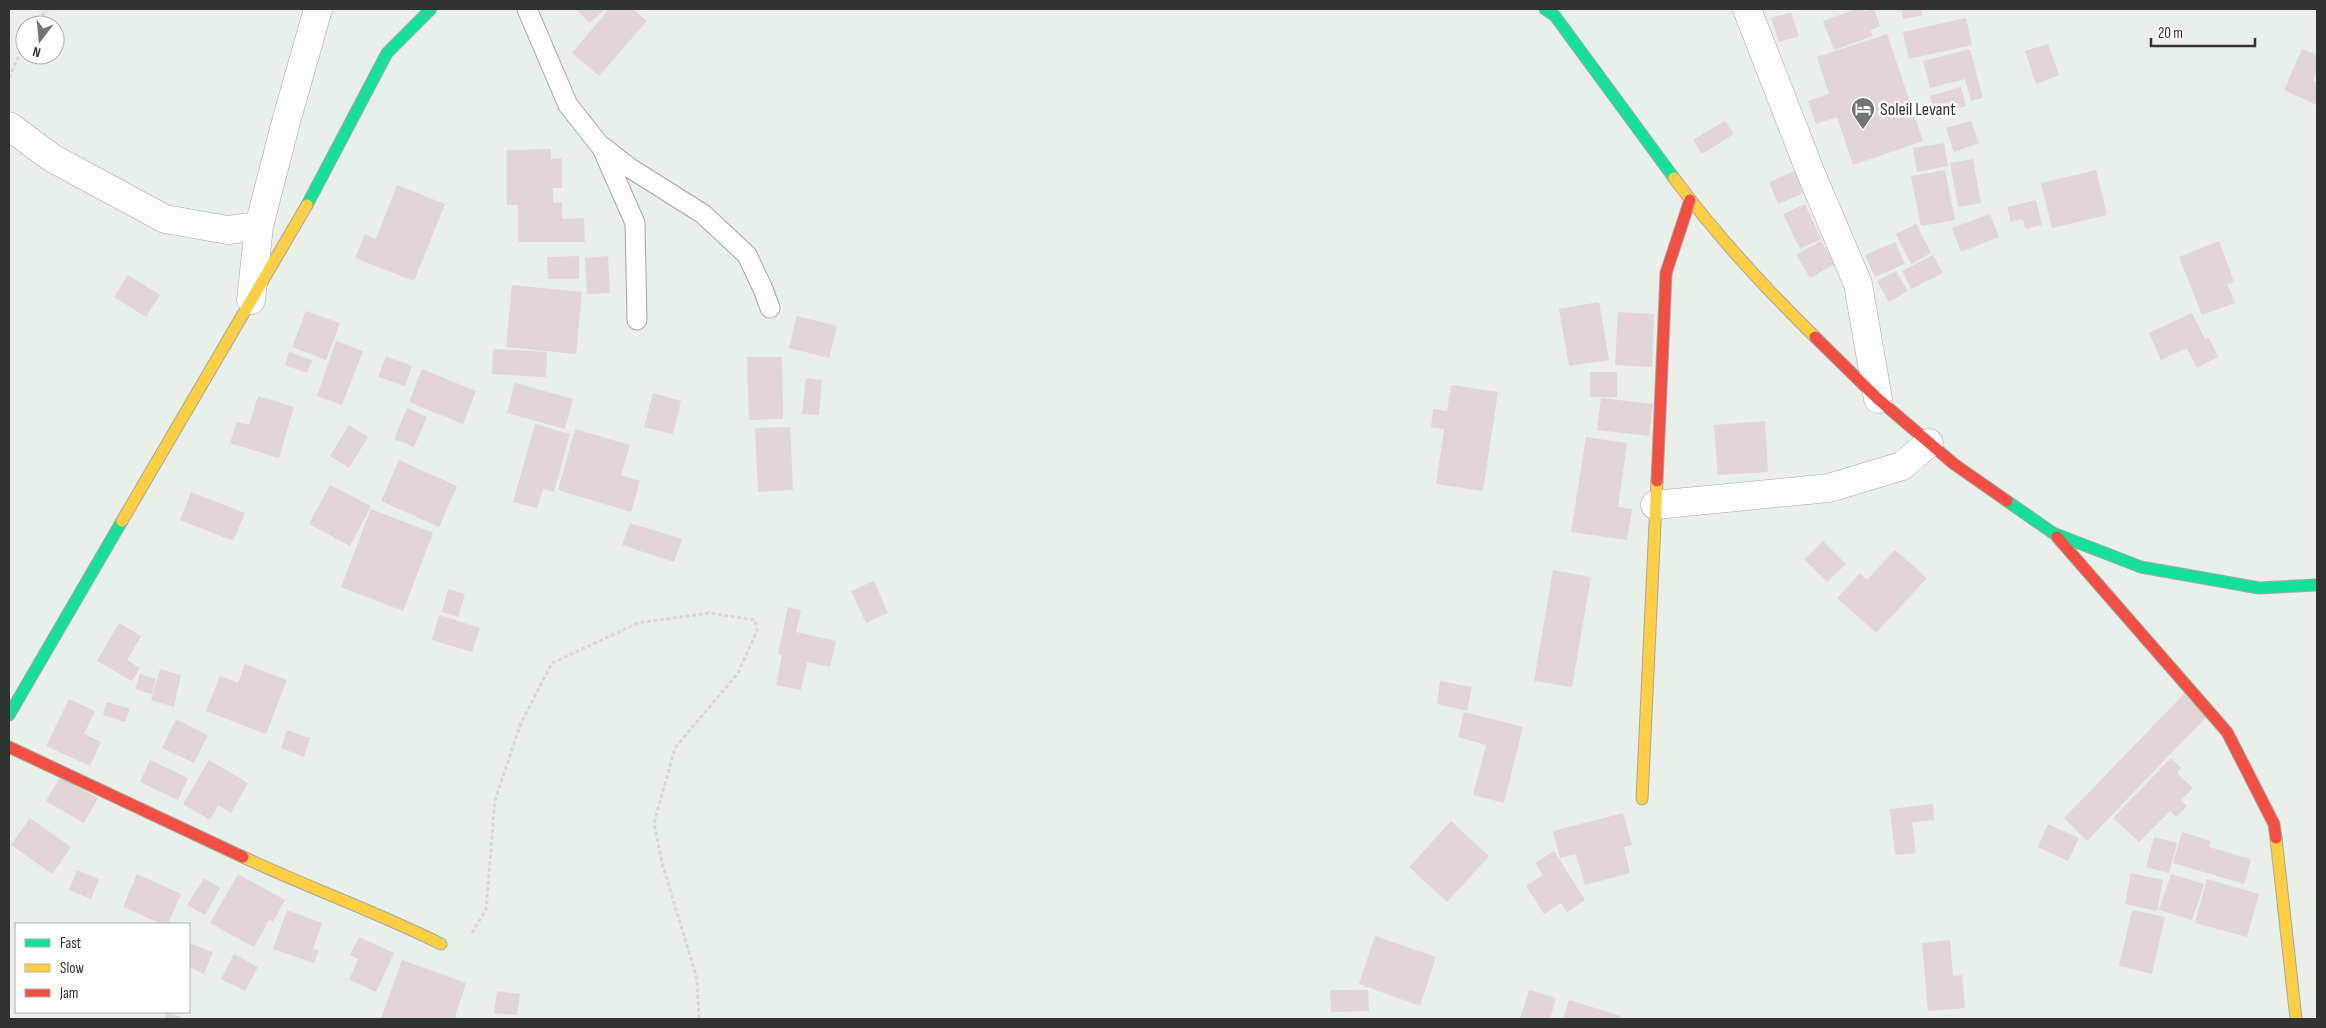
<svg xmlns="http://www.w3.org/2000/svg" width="2326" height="1028" font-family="'Sofia Sans Condensed',sans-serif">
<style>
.building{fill:#e2d5d5}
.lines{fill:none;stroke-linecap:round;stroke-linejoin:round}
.lane-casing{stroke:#a3a7a3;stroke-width:21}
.street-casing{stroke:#a3a7a3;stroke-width:29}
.fast-casing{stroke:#a3a7a3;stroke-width:13}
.slow-casing{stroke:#a3a7a3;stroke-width:13}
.jam-casing{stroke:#a3a7a3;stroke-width:13}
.path{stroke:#d6d8d6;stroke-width:3;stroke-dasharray:4 2.5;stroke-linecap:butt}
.lane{stroke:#fcfdfc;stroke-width:19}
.street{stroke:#fcfdfc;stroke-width:28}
.fast{stroke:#16e098;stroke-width:11}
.slow{stroke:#ffcf43;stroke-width:11}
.jam{stroke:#f24e42;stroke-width:11}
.labels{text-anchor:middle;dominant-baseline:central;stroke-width:5;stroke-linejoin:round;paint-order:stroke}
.poi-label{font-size:18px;fill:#303431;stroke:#fff;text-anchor:start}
</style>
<rect width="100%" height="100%" fill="#e9efe9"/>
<path class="building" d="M576 9H605L590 23Z
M609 9H633L647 21 599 76 572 53Z
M1857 9H1863L1864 12 1874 9 1880 26 1870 30 1873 36 1834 50 1823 21Z
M1901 9H1921L1923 15 1903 19Z
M1791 12 1799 36 1779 42 1771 18Z
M1966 18 1972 45 1909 59 1903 32Z
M1887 34 1923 141 1853 165 1837 117 1816 124 1808 101 1829 94 1817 57Z
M2048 44 2059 75 2036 84 2025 51Z
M1970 49 1983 98 1971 101 1965 79 1930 88 1923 61Z
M2302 49 2317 55V71L2313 81 2317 83V105L2284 90Z
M1961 87 1966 106 1936 115 1930 96Z
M1725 121 1734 134 1702 154 1693 140Z
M1971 121 1979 143 1954 152 1946 128Z
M1944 143 1948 166 1917 172 1913 148Z
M551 149V159L562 158V188H553V203L562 202V219L584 218 585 242H518V205H507V150Z
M1973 159 1981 203 1958 207 1950 163Z
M1945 170 1955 220 1921 226 1911 176Z
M2096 170 2107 215 2052 228 2041 183Z
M1794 171 1804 193 1778 204 1769 182Z
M397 185 445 204 414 281 355 258 365 234 376 239Z
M2036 200 2042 225 2025 229 2023 219 2011 222 2007 207Z
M1805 204 1821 239 1800 249 1783 214Z
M1990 214 1999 237 1961 252 1952 228Z
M1916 224 1931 253 1911 264 1896 234Z
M1821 241 1835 264 1810 278 1796 255Z
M2219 241 2234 282 2227 284 2235 303 2202 315 2179 257Z
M1895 242 1905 264 1875 277 1865 255Z
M1933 255 1943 273 1911 289 1902 271Z
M579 256V279H548L547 257Z
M608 256 610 293 587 294 585 258Z
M1896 271 1908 291 1889 302 1877 281Z
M128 275 160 295 146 317 114 297Z
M512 285 582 292 576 354 506 347Z
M1599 302 1609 360 1569 366 1559 309Z
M306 311 340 323 326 360 292 347Z
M1618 312 1654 314 1652 367 1615 365Z
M2192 313 2205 339 2209 338 2218 357 2197 368 2187 348 2161 360 2149 333Z
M797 316 837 326 829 358 789 348Z
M336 341 363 351 342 405 317 396Z
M493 349 547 352 546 377 492 374Z
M289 352 312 360 307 373 285 365Z
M386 356 412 366 405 386 378 377Z
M747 357H782L783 419 749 420Z
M422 369 476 391 463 424 409 402Z
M1590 372H1617V397H1590Z
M806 378 822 380 819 415 802 414Z
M515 383 573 399 565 429 507 413Z
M1451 385 1498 392 1483 491 1436 484 1444 429 1431 427 1433 409 1447 411Z
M653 393 681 401 673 434 644 427Z
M258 396 294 407 279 458 230 443 237 422 249 425Z
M1601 398 1653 404 1649 436 1597 430Z
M407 408 427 417 414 447 394 439Z
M1765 421 1768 472 1718 475 1714 425Z
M535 424 570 434 554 492 543 489 537 508 513 502Z
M349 425 368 437 349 468 330 456Z
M790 427 793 490 758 492 755 428Z
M575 429 630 445 621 475 640 481 631 512 558 490Z
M1586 437 1627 443 1618 507 1632 509 1627 540 1571 532Z
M399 460 457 486 439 527 381 501Z
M330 485 371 506 350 546 309 524Z
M191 492 245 513 233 541 180 520Z
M371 509 433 533 403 611 341 587Z
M630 523 682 539 674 562 622 545Z
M1823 541 1846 564 1827 582 1804 559Z
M1895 550 1927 578 1876 633 1837 598 1860 573 1867 580Z
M1553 570 1591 577 1572 687 1534 681Z
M874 581 888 613 866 623 851 591Z
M448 589 465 594 458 617 442 612Z
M788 607 801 610 796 632 836 641 830 667 807 662 801 690 776 685 782 655 778 654Z
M439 615 480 628 472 652 432 640Z
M119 623 141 636 127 660 140 668 132 681 97 661Z
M245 664 287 680 266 734 206 711 220 676 238 683Z
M160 669 181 675 174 707 151 700Z
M140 674 156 679 152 694 135 689Z
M1440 681 1472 687 1467 711 1437 704Z
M2184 694 2207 716 2087 841 2064 818Z
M69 699 95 711 84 734 101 742 90 766 46 746Z
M107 702 130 709 125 722 103 715Z
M1464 712 1523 727 1504 803 1473 795 1486 745 1458 737Z
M176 719 208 735 194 763 162 748Z
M287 730 310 738 304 757 281 748Z
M2171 758 2181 768 2177 773 2193 788 2181 800 2187 806 2176 817 2170 811 2139 842 2113 818Z
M150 760 188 778 178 800 140 782Z
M209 760 248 783 231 813 218 805 210 820 183 804Z
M60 777 98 798 84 823 46 801Z
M1933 804 1934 820 1912 822 1916 853 1895 855 1890 809Z
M1623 813 1632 845 1624 847 1630 873 1585 885 1576 854 1560 858 1553 831Z
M30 818 71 847 52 874 11 845Z
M1451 821 1489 856 1447 902 1409 867Z
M2048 824 2079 838 2068 861 2038 847Z
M2182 832 2211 841 2209 847 2251 859 2244 884 2173 863Z
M2154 837 2177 843 2169 873 2146 867Z
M1554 851 1585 900 1567 912 1561 903 1544 914 1526 886 1543 875 1535 863Z
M77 870 99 879 91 899 69 890Z
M2131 873 2163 880 2157 911 2125 904Z
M137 874 181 894 168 924H162L123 907Z
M238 874 285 900 273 922 269 920 254 947 210 923Z
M2171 874 2204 884 2192 920 2159 910Z
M204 878 220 888 205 915 187 905Z
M2207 879 2259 894 2247 937 2195 923Z
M287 910 322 923 313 949 319 950 314 963 273 949Z
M2132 910 2165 917 2152 974 2119 966Z
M1375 936 1436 957 1420 1006 1359 984Z
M359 937 394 953 376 992 349 980 358 959 350 955Z
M1950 940 1953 976 1962 975 1965 1008 1928 1011 1922 943Z
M189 943 213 952 204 974 189 967Z
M234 954 258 967 245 991 221 979Z
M402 960 466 983 455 1017 461 1019H381Z
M1330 990H1368L1369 1011 1331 1012Z
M1529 990 1556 998 1550 1019H1520Z
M497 991 520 994 517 1015 494 1013Z
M1569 1000 1621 1016 1620 1019H1563Z
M167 1012H169L185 1019H164Z"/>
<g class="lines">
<g class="lane-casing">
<path id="lane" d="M527 9 568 105 602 148 635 223 637 320
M603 147 630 168 703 214 747 255 763 289 770 308"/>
</g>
<g class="street-casing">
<path id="street" d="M1747 9 1812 176 1858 284 1878 399
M9 126 52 158 165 219 228 230 259 226
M251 300 259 226 287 118 318 9
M1655 505 1829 488 1902 466 1929 443"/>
</g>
<g class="fast-casing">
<path id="fast" d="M1545 9 1555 16 1674 178
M307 205 387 53 431 9
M2007 501 2053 533 2141 567 2259 588 2317 585
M9 715 122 521"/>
</g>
<g class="slow-casing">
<path id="slow" d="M1674 178C1716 235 1765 288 1815 337
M122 521 307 205
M1642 799 1657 481
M2276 838 2296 1019
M243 857C309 888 377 912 441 944"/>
</g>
<g class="jam-casing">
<path id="jam" d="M1815 337 1878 399 1954 464 2007 501
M1657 481 1666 273 1690 200
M2057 537 2227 732 2274 824 2276 838
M9 747 243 857"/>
</g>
<path class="path" d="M33 25 48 9
M9 78 25 42
M472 933 486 909 495 800 521 723 552 663 638 623 709 613 755 620 757 631 738 673 675 748 654 823 662 863 697 979 699 1019"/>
<use href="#lane" class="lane"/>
<use href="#street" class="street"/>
<use href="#fast" class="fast"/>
<use href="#slow" class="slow"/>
<use href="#jam" class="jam"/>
</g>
<defs>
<g id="hotel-pin" transform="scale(1.25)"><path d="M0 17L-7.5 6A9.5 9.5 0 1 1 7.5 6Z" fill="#717571" stroke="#fff"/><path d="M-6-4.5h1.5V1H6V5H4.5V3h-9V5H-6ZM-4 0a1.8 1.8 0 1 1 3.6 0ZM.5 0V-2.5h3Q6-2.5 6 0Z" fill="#fff"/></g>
</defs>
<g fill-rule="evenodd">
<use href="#hotel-pin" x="1863" y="109"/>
</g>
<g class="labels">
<g class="poi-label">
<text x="1880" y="109">Soleil Levant</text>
</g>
</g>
<rect width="2326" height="1028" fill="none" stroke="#303431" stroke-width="20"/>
<rect x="15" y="923" width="175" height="90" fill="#ffffff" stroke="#acaead"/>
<rect x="25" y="939" width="25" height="8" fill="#16e098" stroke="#acaead"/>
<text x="60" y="948" font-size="15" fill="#303431">Fast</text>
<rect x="25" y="964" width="25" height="8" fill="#ffcf43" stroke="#acaead"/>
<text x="60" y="973" font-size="15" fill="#303431">Slow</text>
<rect x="25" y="989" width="25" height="8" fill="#f24e42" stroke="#acaead"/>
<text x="60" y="998" font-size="15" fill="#303431">Jam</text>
<g transform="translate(40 40) rotate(196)"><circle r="24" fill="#ffffff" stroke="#acaead"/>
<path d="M0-4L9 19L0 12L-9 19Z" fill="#717571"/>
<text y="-8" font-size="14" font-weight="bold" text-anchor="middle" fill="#303431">N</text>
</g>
<path d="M2151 38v8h104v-8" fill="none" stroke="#303431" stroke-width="2.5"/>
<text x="2158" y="38" font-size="15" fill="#303431" stroke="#ffffff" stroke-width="4" paint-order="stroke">20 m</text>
</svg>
